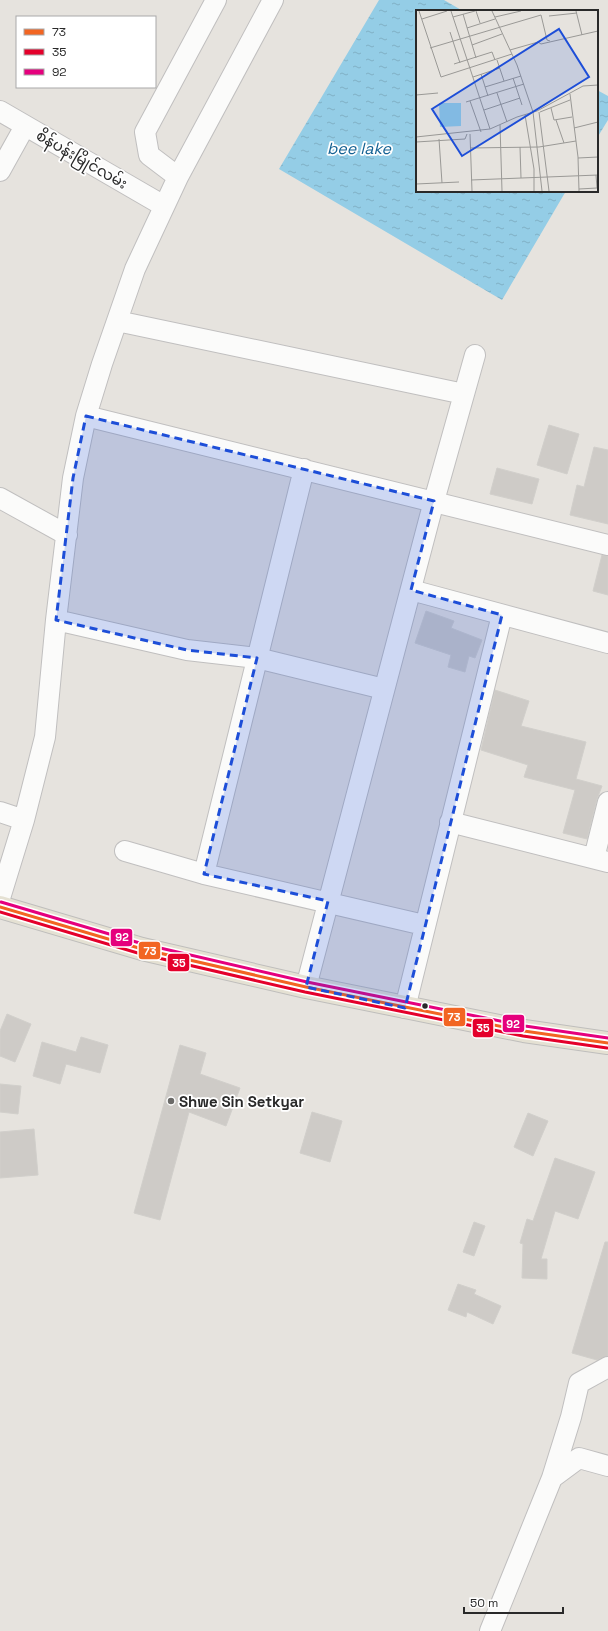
<svg xmlns="http://www.w3.org/2000/svg" width="608" height="1631" font-family="'Space Grotesk','Noto Sans Myanmar',sans-serif">
<style>
.water{fill:url(#water-ripples)}
.building{fill:#cecbc7;stroke:#d1cfcb}
.lines{fill:none;stroke-linecap:round;stroke-linejoin:round}
.minor-casing{stroke:#c0bfbf;stroke-width:22}
.major-casing{stroke:#bfbebc;stroke-width:24}
.minor{stroke:#fbfbfa;stroke-width:20}
.major{stroke:#e5e1d3;stroke-width:22}
.bus-1-casing{stroke:#fff;stroke-width:6}
.bus-2-casing{stroke:#fff;stroke-width:6}
.bus-3-casing{stroke:#fff;stroke-width:6}
.bus-1{stroke:#f26522;stroke-width:3}
.bus-2{stroke:#e4002b;stroke-width:3}
.bus-3{stroke:#e5007d;stroke-width:3}
.marked{fill:#1d4ed8;fill-opacity:0.2;stroke:#1d4ed8;stroke-width:3;stroke-dasharray:8 5;stroke-linejoin:round}
.bus-dot{fill:#292929;stroke:#fff;stroke-width:1.5}
.poi-dot{fill:#6b6a68;stroke:#fff;stroke-width:1.5}
.labels{text-anchor:middle;dominant-baseline:central;stroke-width:3.5;stroke-linejoin:round;paint-order:stroke}
.street-label{font-size:15px;fill:#292929;stroke:#fff}
.poi-label{font-size:15px;font-weight:bold;fill:#292929;stroke:#fff;text-anchor:start}
.water-label{font-size:16px;font-style:italic;fill:#136193;stroke:#fff}
.inset-road{fill:none;stroke:#9a9996;stroke-width:1}
.view{fill:#1d4ed8;fill-opacity:0.15;stroke:#1d4ed8;stroke-width:2}
.inset-edge{fill:none;stroke:#292929;stroke-width:2}
.line-badge{stroke:#fff;stroke-width:1.5}
.badge-label{font-size:11px;text-anchor:middle;font-weight:bold;fill:#fff}
</style>
<defs>
<pattern id="water-ripples" width="26" height="14" patternUnits="userSpaceOnUse"><rect width="26" height="14" fill="#94cde6"/><path d="M2 4q2-2 4 0t4 0M15 11q2-2 4 0t4 0" fill="none" stroke="#80b0c5"/></pattern>
</defs>
<rect width="100%" height="100%" fill="#e6e3de"/>
<path class="water" d="M379 0H444L463 11H417V191H566L502 300 279 169Z
M597 90 608 96V120L597 138Z"/>
<path class="building" d="M549 425 579 434 567 474 537 465Z
M594 447 608 450V524L570 515 577 485 584 487Z
M497 468 539 479 532 504 490 494Z
M602 555 608 556V595L593 591Z
M426 611 454 621 451 628 482 640 475 658 469 656 465 672 448 667 451 655 415 643Z
M495 690 529 701 521 726 586 742 576 779 602 786 597 799 587 839 563 833 575 790 524 777 528 765 481 750Z
M7 1014 31 1024 15 1062 0 1056V1031Z
M81 1037 108 1045 100 1073 66 1064 60 1084 33 1076 42 1042 76 1052Z
M180 1045 206 1053 200 1074 240 1088 226 1126 189 1112 160 1220 134 1213Z
M0 1084 21 1086 18 1114 0 1112Z
M312 1112 342 1121 330 1162 300 1153Z
M528 1113 548 1121 533 1156 514 1147Z
M34 1129 38 1175 0 1178V1132Z
M555 1158 595 1172 578 1219 555 1211 541 1259H547V1279L522 1278 523 1244 520 1243 527 1219 533 1221Z
M474 1222 485 1226 474 1256 463 1252Z
M605 1242H608V1356L597 1360 572 1353Z
M458 1284 476 1290 474 1294 501 1306 493 1324 467 1312 466 1317 448 1310Z"/>
<g class="lines">
<g class="minor-casing">
<path id="minor" d="M0 111 164 206
M0 171 25 126
M178 177 149 155 145 132 216 0
M117 321 464 394
M86 416 608 545
M0 498 67 535
M411 590 608 643
M56 620 187 650 257 658 384 689
M0 812 24 820
M450 822 608 862
M125 851 204 874 424 925
M594 858 608 802
M204 874 304 469
M0 898 24 820 45 737 56 620 73 478 86 416 102 364 135 269 178 177 273 0
M306 987 434 501 475 355
M405 1008 502 615
M552 1478 579 1458 608 1466
M490 1631 552 1478 571 1417 579 1383 608 1367"/>
</g>
<g class="major-casing">
<path id="major" d="M0 907 142 949 306 987 524 1031 608 1043"/>
</g>
<use href="#minor" class="minor"/>
<use href="#major" class="major"/>
<g class="bus-1-casing">
<path id="bus-1" d="M0 907 142 949 306 987 524 1031 608 1043"/>
</g>
<g class="bus-2-casing">
<path id="bus-2" d="M0 912 141 954 305 992 523 1036 607 1048"/>
</g>
<g class="bus-3-casing">
<path id="bus-3" d="M1 902 143 944 307 982 525 1026 608 1038"/>
</g>
<use href="#bus-1" class="bus-1"/>
<use href="#bus-2" class="bus-2"/>
<use href="#bus-3" class="bus-3"/>
</g>
<path class="marked" d="M86 416 434 501 411 590 502 615 405 1008 306 987 328 901 204 874 257 658 187 650 56 620 73 478Z"/>
<circle class="bus-dot" cx="425" cy="1006" r="3.5"/>
<circle class="poi-dot" cx="171" cy="1101" r="4"/>
<g class="labels">
<g class="street-label">
<text transform="translate(82 159) rotate(30)">စိန်ပန်းမြိုင်လမ်း</text>
</g>
<g class="poi-label">
<text x="179" y="1101">Shwe Sin Setkyar</text>
</g>
<g class="water-label">
<text x="359" y="148">bee lake</text>
</g>
</g>
<g transform="translate(416 10)">
<rect width="182" height="182" fill="#e6e3de"/>
<path d="M23 93H45V116L24 117Z" fill="#94cde6"/>
<path class="inset-road" d="M3 1 25 67 96 44M35 1 74 119M60 1 64 13M76 1 101 55 117 102 126 181M160 1 166 25M47 4 60 48M133 6 161 3M37 7 59 1M79 7 105 1M6 9 31 1M51 18 79 9M34 22 44 53M56 35 86 24M14 38 125 5 131 30 134 31M94 40 122 32 125 34 182 21M81 50 88 71M38 54 76 42 79 50M65 64 72 86M57 67 84 58M97 68 106 95M69 77 105 66M81 83 91 112M154 84 162 147 163 181M0 85 22 83M54 91 65 122M50 92 108 74M135 98 138 110 156 107M68 100 104 88M123 102 133 181M124 102 154 90M109 105 118 159V181M140 110 148 133M84 115 86 181M158 118 182 112M54 124 56 181M0 127 74 119 101 107 121 101 167 76 182 75M23 129 26 173M0 132 49 129 51 124M104 137 105 168M54 138 123 137 160 131M162 148 182 147M55 170 182 165M0 174 43 172M163 179 181 178 180 165"/>
<path class="view" d="M143 19 173 67 46 146 16 99Z"/>
<rect width="182" height="182" class="inset-edge"/>
</g>
<g class="line-badge">
<rect x="110" y="928" width="23" height="19" rx="4" fill="#e5007d"/>
<rect x="138" y="941" width="23" height="19" rx="4" fill="#f26522"/>
<rect x="167" y="953" width="23" height="19" rx="4" fill="#e4002b"/>
<rect x="443" y="1007" width="23" height="20" rx="4" fill="#f26522"/>
<rect x="502" y="1014" width="23" height="19" rx="4" fill="#e5007d"/>
<rect x="472" y="1018" width="22" height="20" rx="4" fill="#e4002b"/>
</g>
<g class="badge-label">
<text x="122" y="941">92</text>
<text x="150" y="955">73</text>
<text x="179" y="967">35</text>
<text x="454" y="1021">73</text>
<text x="513" y="1028">92</text>
<text x="483" y="1032">35</text>
</g>
<rect x="16" y="16" width="140" height="72" fill="#ffffff" stroke="#a9a9a9"/>
<rect x="24" y="29" width="20" height="6" fill="#f26522" stroke="#a9a9a9"/>
<text x="52" y="36" font-size="12" fill="#292929">73</text>
<rect x="24" y="49" width="20" height="6" fill="#e4002b" stroke="#a9a9a9"/>
<text x="52" y="56" font-size="12" fill="#292929">35</text>
<rect x="24" y="69" width="20" height="6" fill="#e5007d" stroke="#a9a9a9"/>
<text x="52" y="76" font-size="12" fill="#292929">92</text>
<path d="M464 1607v6h99v-6" fill="none" stroke="#292929" stroke-width="2"/>
<text x="470" y="1607" font-size="12" fill="#292929" stroke="#ffffff" stroke-width="3" paint-order="stroke">50 m</text>
</svg>
